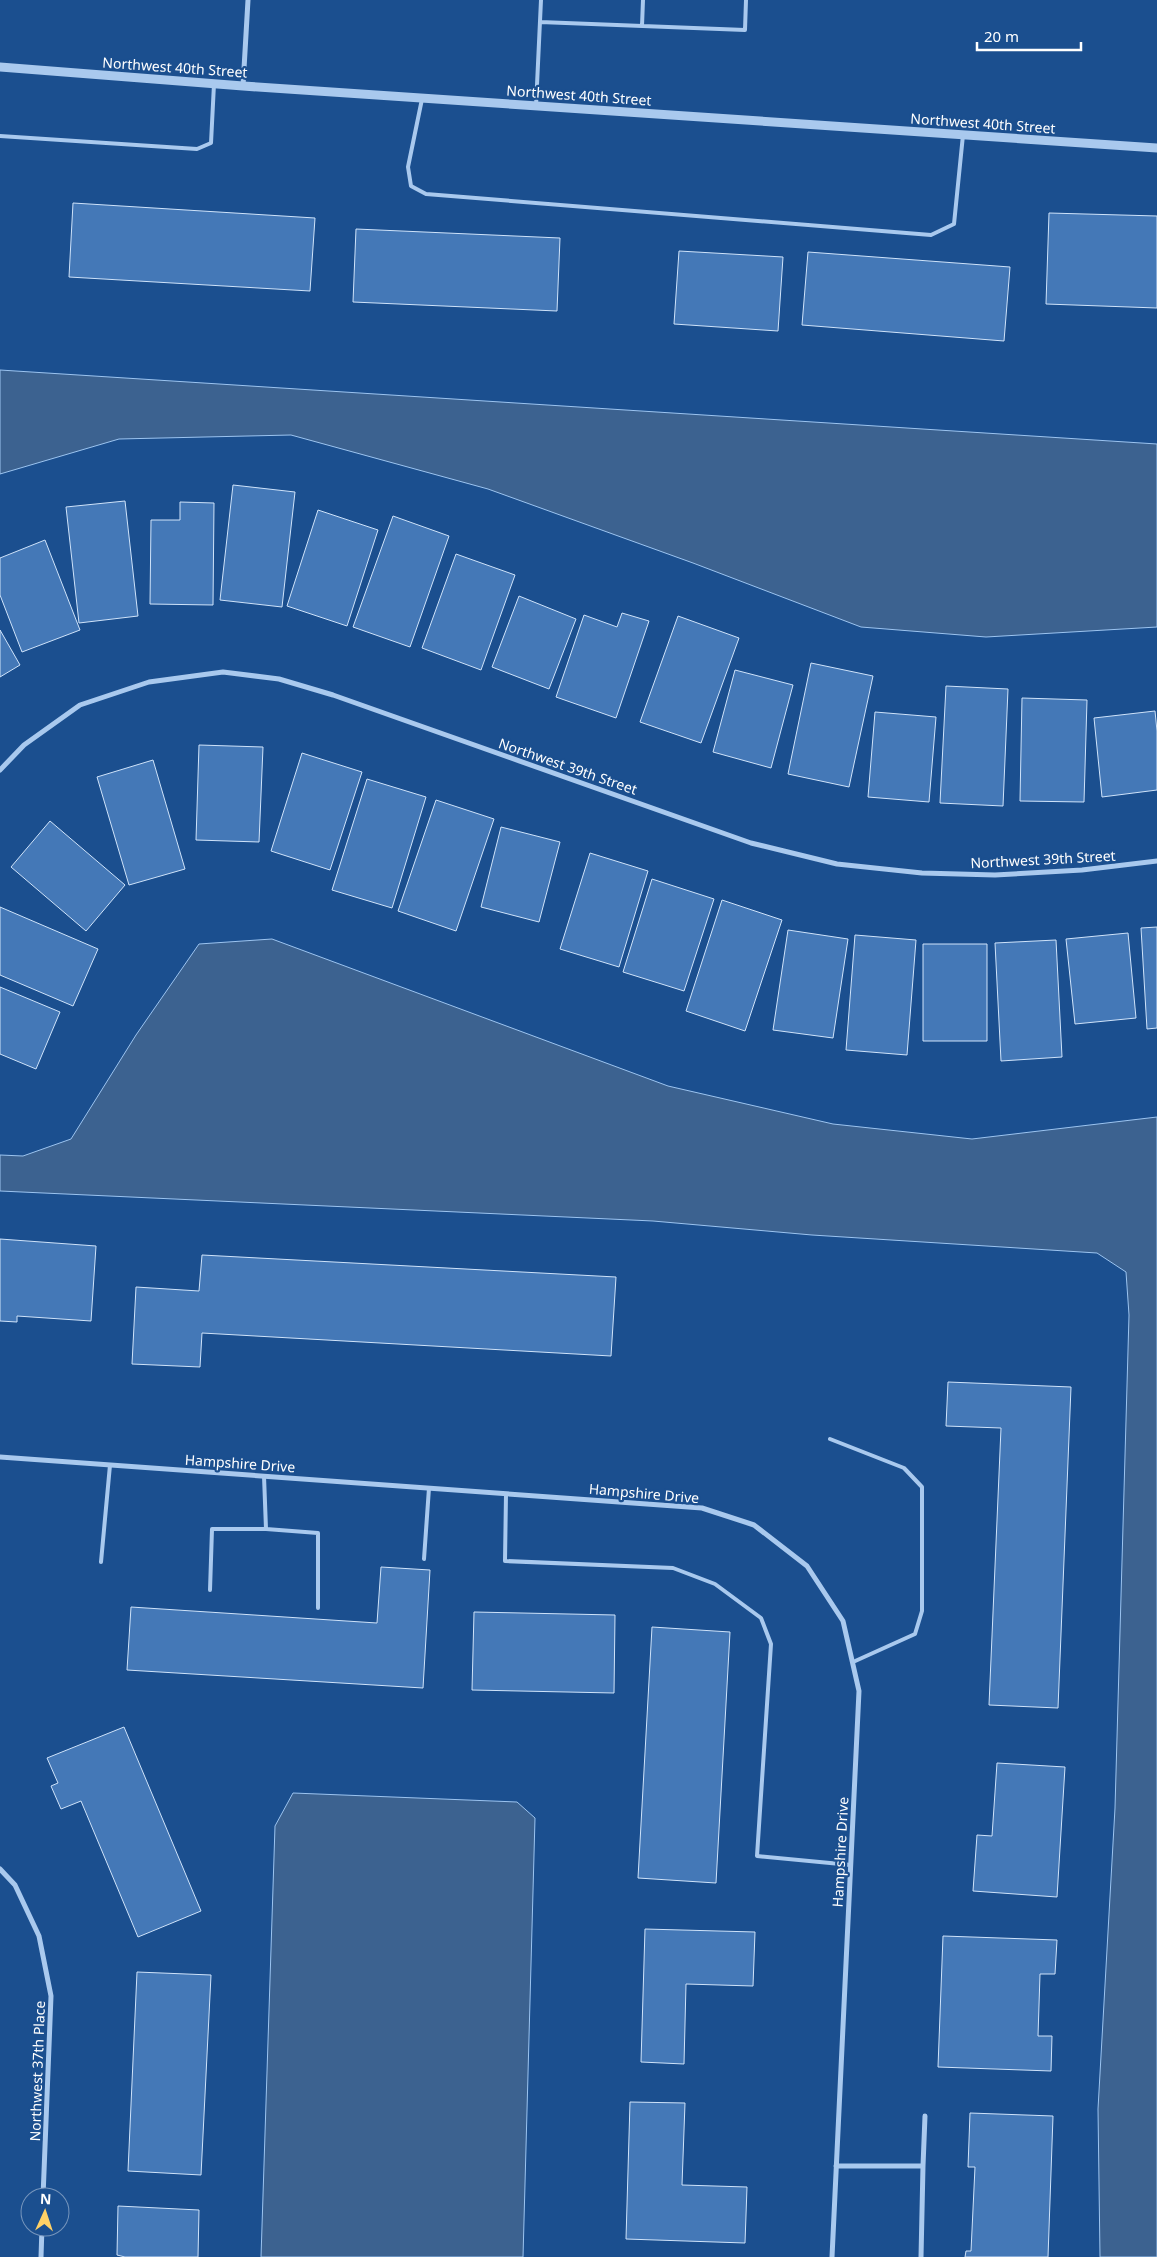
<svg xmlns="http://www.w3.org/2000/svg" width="1157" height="2257" font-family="'Noto Sans',sans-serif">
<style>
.water{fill:#3c6290;stroke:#9cc4f0}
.building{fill:#4478b7;stroke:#cfe3fa}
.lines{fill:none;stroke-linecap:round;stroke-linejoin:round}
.service{stroke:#a9c9ee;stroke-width:4}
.minor{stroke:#a9c9ee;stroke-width:5}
.tertiary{stroke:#a9c9ee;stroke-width:9}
.labels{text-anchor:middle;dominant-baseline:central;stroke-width:4.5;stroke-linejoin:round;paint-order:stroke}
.street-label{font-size:14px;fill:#fff;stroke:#1b4f8f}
</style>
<rect width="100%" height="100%" fill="#1b4f8f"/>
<path class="water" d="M0 370 1157 444V627L986 637 861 627 693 563 488 489 291 435 119 439 0 474Z
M272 939 668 1086 833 1124 972 1139 1157 1117V2257H1100L1098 2109 1115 1808 1129 1315 1126 1272 1097 1253 812 1235 653 1221 0 1191V1155L23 1156 71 1139 136 1035 199 944Z
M293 1793 517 1802 535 1818 523 2257H261L275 1826Z"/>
<path class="building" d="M73 203 315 218 310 291 69 277Z
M1049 213 1157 216V308L1046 304Z
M356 229 560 238 557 311 353 302Z
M679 251 783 257 778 331 674 324Z
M808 252 1010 267 1004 341 802 325Z
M233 485 295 492 282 607 220 600Z
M125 501 138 616 79 623 66 507Z
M180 502 214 503 213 605 150 604 151 520H180Z
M318 510 378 530 347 626 287 606Z
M393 516 449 536 410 647 353 627Z
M45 540 80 630 22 652 0 595V558Z
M456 554 515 575 481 670 422 648Z
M519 596 576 619 549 689 492 667Z
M622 613 649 621 616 718 556 697 584 615 617 627Z
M678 616 739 638 701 743 640 722Z
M0 630 20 665 0 677Z
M811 663 873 676 849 787 788 774Z
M735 670 793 685 771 768 713 752Z
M946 686 1008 689 1003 806 940 803Z
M1022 698 1087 700 1084 802 1020 801Z
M1155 711 1157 731V790L1102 797 1094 718Z
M875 712 936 717 929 802 868 797Z
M199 745 263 747 259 842 196 840Z
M302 753 362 772 330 870 271 851Z
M153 760 185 869 129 885 97 777Z
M367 779 426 797 392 908 332 890Z
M436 800 494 819 456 931 398 911Z
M50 821 125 885 86 931 11 867Z
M501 827 560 842 539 922 481 907Z
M590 853 648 871 619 967 560 949Z
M652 879 714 899 684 991 623 972Z
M722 900 782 920 745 1031 686 1011Z
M0 907 98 949 73 1006 0 975Z
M1157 927V1028L1147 1029 1141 928Z
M788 930 848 939 833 1038 773 1030Z
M1128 933 1136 1018 1075 1024 1066 939Z
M855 935 916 940 907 1055 846 1050Z
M1056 940 1062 1057 1001 1061 995 943Z
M923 944H987V1041H923Z
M0 987 60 1012 36 1069 0 1054Z
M0 1239 96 1246 91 1321 17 1316V1322L0 1321Z
M202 1255 616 1277 611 1356 202 1333 200 1367 132 1364 136 1287 199 1291Z
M948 1382 1071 1387 1058 1708 989 1705 1001 1428 946 1426Z
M381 1567 430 1570 423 1688 127 1670 131 1607 377 1623Z
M474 1612 615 1615 614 1693 472 1690Z
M652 1627 730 1632 716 1883 638 1878Z
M124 1727 201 1911 138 1937 81 1801 61 1809 51 1786 58 1783 47 1758Z
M997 1763 1065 1767 1057 1897 973 1891 977 1835 992 1836Z
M645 1929 755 1932 753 1986 686 1984 684 2064 641 2062Z
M943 1936 1057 1940 1055 1974H1040L1038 2036H1052L1051 2071 938 2067Z
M137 1972 211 1975 201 2175 128 2171Z
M630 2102 685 2103 682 2185 747 2187 745 2243 626 2239Z
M970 2113 1053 2116 1048 2257H965L966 2251H971L975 2167H968Z
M118 2206 199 2210 198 2257H125L117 2255Z"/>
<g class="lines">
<path class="service" d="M540 22 745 30 746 0
M642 26 643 0
M422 99 408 167 411 186 426 194 931 235 954 224 963 135
M536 106 541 0
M0 136 197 149 211 143 214 84
M830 1439 904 1468 922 1487V1611L915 1634 853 1662
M506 1494 505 1561 673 1568 715 1584 761 1618 771 1644 757 1856 851 1865
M266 1529 318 1533V1608
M424 1559 429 1488
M101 1562 110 1465
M210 1590 212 1529H266L264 1476"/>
<path class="minor" d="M243 86 248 0
M0 770 24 745 80 705 149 682 223 672 279 679 333 695 751 843 837 864 922 873 995 875 1082 870 1157 861
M0 1457 702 1508 754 1525 807 1566 843 1621 859 1691 832 2257
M0 1869 15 1885 39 1936 51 1996 43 2197
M836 2166H923L921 2257
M923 2166 925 2116
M41 2257 42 2227"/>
<path class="tertiary" d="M0 67 243 86 1157 148"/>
</g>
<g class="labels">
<g class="street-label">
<text transform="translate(175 67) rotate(4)">Northwest 40th Street</text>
<text transform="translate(579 95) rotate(4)">Northwest 40th Street</text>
<text transform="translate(983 123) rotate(4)">Northwest 40th Street</text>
<text transform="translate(568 766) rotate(19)">Northwest 39th Street</text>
<text transform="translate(1043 859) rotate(-3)">Northwest 39th Street</text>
<text transform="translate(240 1463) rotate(4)">Hampshire Drive</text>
<text transform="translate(644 1493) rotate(5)">Hampshire Drive</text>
<text transform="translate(840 1852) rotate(-87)">Hampshire Drive</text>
<text transform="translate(37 2071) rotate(-88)">Northwest 37th Place</text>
</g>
</g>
<g transform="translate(45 2212) rotate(3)"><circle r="24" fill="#1b4f8f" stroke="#7695bc"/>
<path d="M0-4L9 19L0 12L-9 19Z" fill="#ffd166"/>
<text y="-8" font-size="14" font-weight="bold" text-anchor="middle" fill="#ffffff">N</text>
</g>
<path d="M977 42v8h104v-8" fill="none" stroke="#ffffff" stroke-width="2.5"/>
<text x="984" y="42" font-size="15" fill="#ffffff" stroke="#1b4f8f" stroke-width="4" paint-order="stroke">20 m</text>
</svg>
